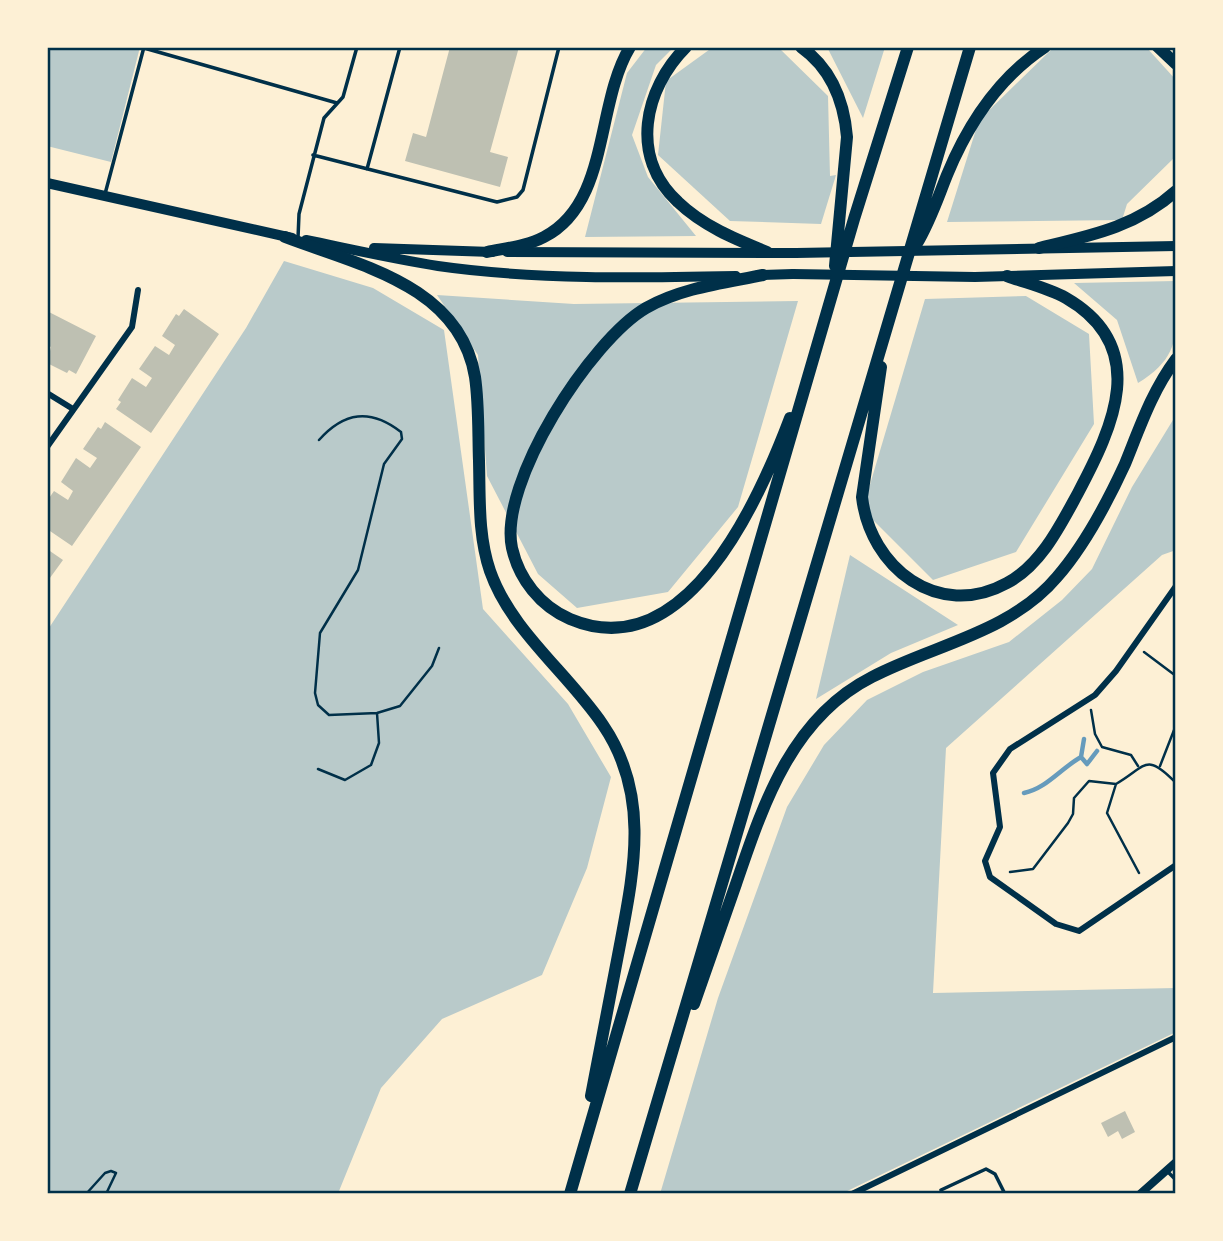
<svg xmlns="http://www.w3.org/2000/svg" width="1223" height="1241" font-family="'Space Grotesk',sans-serif">
<style>
.green{fill:#b9caca}
.lines{fill:none;stroke-linecap:round;stroke-linejoin:round}
.stream{stroke:#669bbc;stroke-width:4.5}
.building{fill:#bec0b2}
.path{stroke:#003049;stroke-width:2.5}
.service{stroke:#003049;stroke-width:3.5}
.minor{stroke:#003049;stroke-width:6}
.tertiary{stroke:#003049;stroke-width:8}
.primary{stroke:#003049;stroke-width:10}
.trunk{stroke:#003049;stroke-width:10}
.motorway{stroke:#003049;stroke-width:12}
.neatline{fill:none;stroke:#003049;stroke-width:2.5}
</style>
<rect width="100%" height="100%" fill="#fdf0d5"/>
<path class="green" d="M47 47H140L111 162 47 146Z
M647 47H674L656 65 632 135 648 177 696 236 585 237 627 73Z
M713 47 780 49 828 96 830 176 836 175 821 224 730 221 658 155 666 81Z
M827 47H885L863 118Z
M1053 48H1147L1176 80V156L1127 204 1122 220 947 222 979 120Z
M284 261 373 288 444 330 483 609 568 704 611 777 587 868 542 975 442 1019 381 1088 339 1191 344 1194H47V631L246 328Z
M1176 281C1176 329 1184 355 1138 383L1117 320 1074 283Z
M437 295 574 304 798 301 738 507 668 592 577 608 538 574 487 476 478 355Z
M1026 296 1089 334 1094 424 1016 552 933 580 873 520 866 498 925 299Z
M1176 415V550L1162 555 946 748 933 993 1176 988V1032L841 1194H660L718 998 787 807 824 745 867 700 923 672 1009 642 1062 600 1092 569 1132 487Z
M850 555 958 625 891 653 816 699Z"/>
<g class="lines">
<path class="stream" d="M1081 757 1087 764 1097 751
M1024 793C1047 788 1060 769 1081 757L1084 739"/>
</g>
<path class="building" d="M450 47H519L490 152 508 157 500 187 405 161 413 133 426 137Z
M184 309 219 334 151 433 116 409 121 402 118 400 132 378 146 387 152 378 139 369 155 346 169 355 175 345 162 336 176 314 179 316Z
M47 311 96 336 76 374 69 370 67 373 47 363 51 347 47 345Z
M105 422 141 447 72 546 47 529V501L54 491 68 500 73 491 61 482 76 458 90 468 97 458 83 449 98 427 101 429Z
M47 549 63 560 47 582Z
M1125 1111 1135 1132 1122 1139 1118 1131 1108 1137 1101 1123Z"/>
<g class="lines">
<path class="path" d="M319 440C344 412 370 408 401 432L402 439 384 464 358 570 320 633 315 693 318 705 329 715 377 713 400 706 432 666 439 648
M1144 652 1176 676
M1091 710 1095 734 1102 747 1131 755 1138 766
M1160 766 1176 725
M318 769 345 780 371 765 379 743 377 713
M1116 784 1107 813 1139 873
M1010 872 1033 869 1068 823 1073 814 1074 798 1089 781 1116 784C1146 767 1145 751 1176 783
M86 1194 105 1173 111 1171 116 1173 106 1194"/>
<path class="service" d="M144 48 337 103
M313 155 497 202 517 197 523 190 559 47
M367 169 400 47
M105 194 144 47
M298 238 299 214 324 118 343 97 357 47
M1168 1172 1176 1180
M941 1190 986 1169 995 1174 1005 1194"/>
<path class="minor" d="M47 393 73 409
M47 447 132 327 138 290
M1176 586 1116 671 1095 695 1010 749 993 773 1000 827 985 861 990 877 1056 924 1079 931 1176 865
M852 1194 1176 1037"/>
<path class="tertiary" d="M1140 1194 1176 1162"/>
<path class="primary" d="M47 183 292 238
M306 240C350 249 394 259 438 266 536 280 637 278 736 276
M374 248 492 252
M507 252 796 253
M758 275 793 274"/>
<path class="trunk" d="M796 253 1176 246
M793 274 975 277 1176 271"/>
<path class="motorway" d="M686 47C644 89 629 157 678 202 703 226 735 239 767 252
M801 47C832 69 844 101 847 137L835 266
M1158 47 1176 64
M285 237C358 265 460 285 475 377 479 404 478 433 479 461 480 498 478 536 490 571 511 631 568 673 603 725 652 797 633 875 618 955 609 1002 600 1049 591 1096
M916 245C930 222 937 200 947 175 968 124 998 78 1045 47
M1039 248C1089 236 1136 227 1176 191
M487 252C506 248 527 246 544 237 610 203 595 105 630 47
M763 275C724 283 681 288 646 308 591 340 498 483 512 548 519 579 540 606 570 619 686 668 759 500 790 418
M881 367 862 497C870 567 938 621 1007 583 1041 565 1060 526 1078 493 1113 427 1151 347 1066 298 1048 288 1026 283 1007 276
M694 1004C708 964 722 924 736 884 763 805 791 718 872 677 933 645 1010 633 1057 577 1085 545 1107 503 1125 464 1140 427 1152 391 1176 359
M570 1194 854 219 908 47
M630 1194 970 47"/>
</g>
<rect width="1223" height="1241" fill="none" stroke="#fdf0d5" stroke-width="98"/>
<rect x="49" y="49" width="1125" height="1143" class="neatline"/>
</svg>
